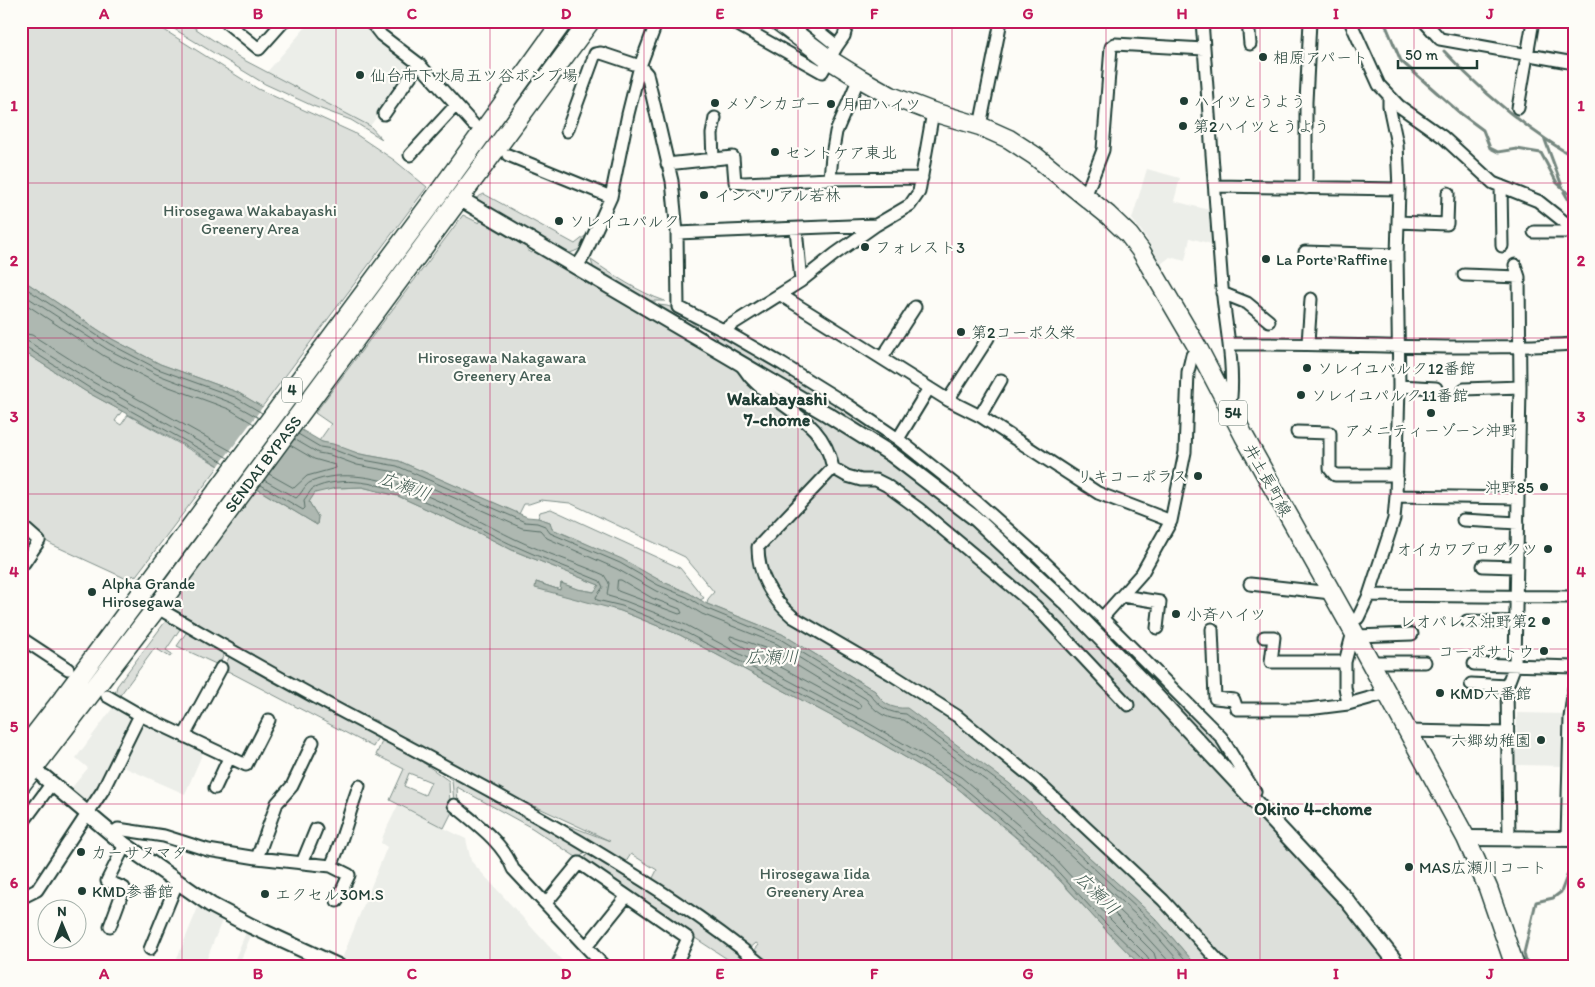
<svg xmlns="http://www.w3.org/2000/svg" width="1595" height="987" font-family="Itim,'Klee One',sans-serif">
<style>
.built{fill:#eceee9}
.green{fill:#dde0db;stroke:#7e8e88;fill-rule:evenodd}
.water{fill:#aeb8b1;stroke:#75877f}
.pier{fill:#fdfcf7}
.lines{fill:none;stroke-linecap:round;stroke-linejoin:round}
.shore{stroke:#586e66;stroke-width:1}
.stream{stroke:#75877f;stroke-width:3}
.minor-casing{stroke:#1f3d34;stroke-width:15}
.tertiary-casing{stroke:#1f3d34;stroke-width:18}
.primary-casing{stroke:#1f3d34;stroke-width:21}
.trunk-casing{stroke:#1f3d34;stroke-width:22}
.minor{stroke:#fdfcf7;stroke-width:11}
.tertiary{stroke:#fdfcf7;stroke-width:14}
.primary{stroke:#fdfcf7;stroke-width:18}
.trunk{stroke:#fdfcf7;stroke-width:19}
.grid{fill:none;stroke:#c2185b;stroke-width:1;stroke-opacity:0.55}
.poi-dot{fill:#1f3d34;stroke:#fdfcf7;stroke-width:2}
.labels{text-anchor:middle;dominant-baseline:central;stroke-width:4.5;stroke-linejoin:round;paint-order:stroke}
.shield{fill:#fdfcf7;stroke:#62766e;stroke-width:1}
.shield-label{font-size:15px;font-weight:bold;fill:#1f3d34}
.poi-label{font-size:16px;fill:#1f3d34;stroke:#fdfcf7;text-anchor:start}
.park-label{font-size:16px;fill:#455e55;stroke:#fdfcf7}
.street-label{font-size:16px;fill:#1f3d34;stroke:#fdfcf7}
.neighbourhood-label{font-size:18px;font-weight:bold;fill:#1f3d34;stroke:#fdfcf7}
.water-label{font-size:18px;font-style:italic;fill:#435c53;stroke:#fdfcf7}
.neatline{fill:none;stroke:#c2185b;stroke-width:2}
.grid-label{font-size:16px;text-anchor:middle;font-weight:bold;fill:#c2185b}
</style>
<rect width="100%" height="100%" fill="#fdfcf7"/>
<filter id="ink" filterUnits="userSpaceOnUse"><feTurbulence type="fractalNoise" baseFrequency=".02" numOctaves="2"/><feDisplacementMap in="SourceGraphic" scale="10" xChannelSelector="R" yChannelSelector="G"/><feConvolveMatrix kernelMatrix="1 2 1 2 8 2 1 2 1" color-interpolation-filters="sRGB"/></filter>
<g filter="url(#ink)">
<path class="built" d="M311 21H362L415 65 370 126 267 72Z
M1147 169 1180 178 1174 201 1213 211 1215 245 1190 238 1185 261 1170 257 1161 264 1145 236 1132 219Z
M114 706 133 718 109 773 87 807 69 791 88 768 76 758Z
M1517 713 1567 714 1565 766 1516 765Z
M141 720 204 750 185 794 119 765Z
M398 805 466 839 471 861 567 966H351L341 961 387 847 381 843 383 836Z
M199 905 223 918 204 966H174Z
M247 930 252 933 240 962 247 966H232Z"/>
<path class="green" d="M21 21H150L258 89 354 133 394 160 427 187 262 407 237 392 160 364 112 339 21 279Z
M169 21H184L242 59 370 126 382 139 351 120 313 106 265 84 166 24Z
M484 194 575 244 585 236 588 238C583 250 574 252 562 255L476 205V198Z
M463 215 479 223 482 219 529 247 527 250 532 253 533 250 572 272 583 281 589 285 585 280 586 279 892 460 973 522 1056 599 1328 888 1394 966H1197L1155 918 1010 784 897 709C886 705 881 701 875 691L782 634 707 604 708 599 714 592 685 557 570 503 541 500 529 504H524L519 514 399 461 360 454 319 441 331 424 315 413Z
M591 260C615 276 638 292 665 301H650L637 298 595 273Z
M642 303 667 306 677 309 718 346Z
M696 320 723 333 896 442 891 449 728 351 707 328Z
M21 350 85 391 122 411 115 421 121 425 128 415 219 466 135 577 133 575 129 580 53 545 37 536 21 521Z
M902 447 971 499 1080 598 1074 605 897 453Z
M362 487 398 496 479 533 512 550 599 585 595 592 577 589 561 583 560 590 536 582 621 611 680 635 865 734 955 786 1035 854 1102 926 1141 966H768L752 953 759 945 756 943 748 950 651 882 657 870 631 854 624 865 549 818 610 841 537 807 524 804 375 725 377 721 372 719 371 722 303 687 296 679 260 661 174 609 171 604 257 489 317 525 318 517 309 502 315 492 336 488Z
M551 509 680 568 704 598 700 600C687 591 673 587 659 580 623 563 589 543 552 529L550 522 538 518 540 512Z
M1082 601 1217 739 1237 773 1075 606Z
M168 618 182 626 166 650 172 654 170 657 155 648 118 698 115 694 117 686Z
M188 630 226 652 218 665 177 646Z
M230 655 378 737 373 747 224 669Z
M384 737 402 746 404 752 421 761 449 781 450 805 454 808 444 828 390 800 404 769 376 755ZM409 773 431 782 425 795 404 786Z
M423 759 587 849 579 859 532 828 457 787 458 804 454 803 452 780Z
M590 851 647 886 744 955 738 966 692 936 582 861Z"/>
<path class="water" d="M21 279 112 339 160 364 237 392 322 442 333 444 360 454 399 461 527 517 538 518 550 522 552 529 622 559 661 581 689 593 707 604 782 634 875 691C883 704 891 709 907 708L1010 784 1155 918 1197 966H1141L1102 926 1035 853 955 786 865 734 680 635 621 611 535 588 536 582 560 590 561 583 577 589 594 592 599 585 512 550 479 533 398 496 362 487 336 488 315 493 309 502 318 517 317 525 193 450 85 391 21 350Z"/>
<path class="pier" d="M264 405 303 428 256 491 217 468Z"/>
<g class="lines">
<path class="shore" d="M21 285 110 344 158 369 235 397 262 413
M21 293 107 349 156 374 232 403 259 418
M21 301 104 356 153 381 229 409 254 424
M21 333 32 335 95 375 233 452
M21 340 29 342 91 381 228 458
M21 346 26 347 88 387 225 463
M298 434 320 447 332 449 358 459 397 466 525 522 537 523 545 526 550 533 620 563 658 585 687 597 705 608 780 639 870 694C880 708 889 713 906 714L1007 788 1152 922 1191 966
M294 439 318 453 330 455 357 465 396 472 522 528 540 530 547 538 617 569 656 591 684 603 702 614 777 644 866 699C876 713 886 719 904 720L1003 793 1148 926 1183 966
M269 474 294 488 307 476 336 468 335 465 314 459 290 445
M264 480 296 498C302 494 304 485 311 482 372 457 461 513 515 539 544 553 575 562 604 575L609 583 607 594 608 596 625 601 686 625 870 724 961 777 1042 845 1110 919 1147 956 1151 966
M261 485 303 510 305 508 304 500 312 489C372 460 461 522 515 546 543 559 572 569 600 581L603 587 596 597 597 600 622 606 683 631 867 729 957 782 1038 850 1105 923 1143 960 1144 966
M618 580H621L652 598 680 609 682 613 679 614 618 591 617 589Z
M731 636 773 651 860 704 861 708 858 709 731 640 730 638Z
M1158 966 1154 953 1115 914 1116 910H1119L1142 932 1173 966"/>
<path class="stream" d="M1384 21 1401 61 1460 113 1483 130 1490 148 1498 152 1517 149 1541 153 1557 183 1574 198
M1415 21 1435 42
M1444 51C1482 92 1526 129 1574 157
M1545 140 1562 186
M1564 192 1574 209
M1527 966 1524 953 1536 902 1553 898 1561 892 1574 858"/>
<g class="minor-casing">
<path id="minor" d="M229 21 227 23 259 49 284 21
M368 21 374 26 381 35 419 64 473 124
M731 21 822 72 837 46 806 21
M1202 21C1209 110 1215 198 1222 287 1225 324 1234 360 1231 397L1226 400
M1248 21 1250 44
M1350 21 1379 85 1399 106 1443 137 1493 183 1538 201 1567 224 1574 233
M1424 21 1440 39 1574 63
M837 46 844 36 848 21
M1518 108 1533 21
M384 114 419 64
M980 126 1001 21
M567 131 595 54 601 53 640 66 647 74 672 181 677 233 678 307 723 330 782 364 848 405 898 439 977 502 1040 558 1102 618 1221 737 1255 792 1250 799
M410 155 456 105
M508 155 611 197
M713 160 712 134 715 118
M667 164 733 157 735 182 745 183 830 179 922 178
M830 179 832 155 836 132 859 78
M1215 186 1399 189
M1501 186 1502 246
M1306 188V102L1310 21
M1085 197 1103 150 1111 47 1115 44 1204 49
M1398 222 1447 224 1448 193
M796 229 801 281
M1534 232H1573
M677 233 875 225
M1305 252 1397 255
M576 268 585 254 611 197 628 114 640 66 657 21
M1464 275 1519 277
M782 293 784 297 948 400 980 416 1098 493 1171 521
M1222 293 1247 303 1269 321
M723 330 801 281 835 254 876 225 910 205 919 192 933 112
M1308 343 1311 299
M1230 344C1344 343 1459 351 1574 344
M882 358 915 307
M742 366C746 371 749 377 754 381 785 412 823 419 833 468
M1399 386 1436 388
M1464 389 1520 387
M948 400 988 338
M980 416 1001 380
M1297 432 1330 433V469L1335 475H1397
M898 439 929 388
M1396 496 1518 498
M1463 520 1518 523
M21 525 39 541 24 563
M1483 566 1516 567
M1250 584 1331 593
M1369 595 1574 597
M1122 596 1160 602 1157 628
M156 607C216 642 276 676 337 709 418 752 500 794 579 841 642 879 706 918 763 966
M1102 618 1142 573 1171 521 1185 452 1188 372 1192 355 1199 350
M1347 621 1358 618 1369 595 1394 519 1396 496 1399 386 1397 255 1399 189 1397 144 1389 106V95
M1467 621 1516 622
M1212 629 1215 698 1234 700 1237 709H1308L1348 704 1387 693
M1356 636 1412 634
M1264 637H1274L1271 662H1345V687L1348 704
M21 638 68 669
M1345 662 1353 632
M1370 662H1425
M1474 664 1574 667
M1471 684 1507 686
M107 696 140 715 246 765 269 720
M1128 705 1035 606 919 509 886 485 876 480H861L847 476 833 468 758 547C758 575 772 599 793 617L891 674 957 716 1035 780 1163 900 1223 966
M1408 731 1507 733
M184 736 221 668
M215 788 229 758
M454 805C475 823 503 842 513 869L604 966
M21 825 52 783
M111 834 118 829 164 836 208 850 257 858 331 866C343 840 349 812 359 786
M1509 838 1507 686 1515 665 1520 387 1519 277 1515 265
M1567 839 1570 718 1574 688
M257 858 277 803 292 786 313 742
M302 863 316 829
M331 866 349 875 337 901
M21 898 37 890 103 790 140 715
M546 903 579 863 688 938 675 966
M110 926 124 888 107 881 125 845
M586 947 627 896
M150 949 177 883"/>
</g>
<g class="tertiary-casing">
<path id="tertiary" d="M459 198 827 414 891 454 976 519 1068 605 1146 685 1345 898 1399 966
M44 777 125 845 211 905 251 926 338 966
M1466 838 1574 839"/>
</g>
<g class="primary-casing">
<path id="primary" d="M778 21 830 60 859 78 891 96 933 112 980 126 1009 139 1035 156 1108 215 1129 235 1141 251 1199 350 1244 436 1356 636 1466 838 1488 888 1515 966"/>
</g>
<g class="trunk-casing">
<path id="trunk" d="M21 753 66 695 438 194 563 21
M21 784 164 598 590 21"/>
</g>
<use href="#minor" class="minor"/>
<use href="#tertiary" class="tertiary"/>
<use href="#primary" class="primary"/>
<use href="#trunk" class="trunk"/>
</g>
</g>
<path class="grid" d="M182 21V966M336 21V966M490 21V966M644 21V966M798 21V966M952 21V966M1106 21V966M1260 21V966M1414 21V966M21 183H1574M21 338H1574M21 494H1574M21 649H1574M21 804H1574"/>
<g class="poi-dot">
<circle cx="1263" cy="57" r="5"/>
<circle cx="360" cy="75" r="5"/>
<circle cx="1184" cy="101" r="5"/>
<circle cx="715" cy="103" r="5"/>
<circle cx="831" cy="104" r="5"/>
<circle cx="1183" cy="126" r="5"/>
<circle cx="775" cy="152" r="5"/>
<circle cx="704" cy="195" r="5"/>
<circle cx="559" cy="221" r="5"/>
<circle cx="865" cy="247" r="5"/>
<circle cx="1266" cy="259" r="5"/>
<circle cx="961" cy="332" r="5"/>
<circle cx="1307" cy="368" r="5"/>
<circle cx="1301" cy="395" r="5"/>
<circle cx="1431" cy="413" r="5"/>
<circle cx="1198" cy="476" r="5"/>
<circle cx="1544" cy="487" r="5"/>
<circle cx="1548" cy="549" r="5"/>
<circle cx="92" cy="592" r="5"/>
<circle cx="1176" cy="614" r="5"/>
<circle cx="1546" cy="621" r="5"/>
<circle cx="1544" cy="651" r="5"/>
<circle cx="1440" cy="693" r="5"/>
<circle cx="1541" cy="740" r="5"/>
<circle cx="81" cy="852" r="5"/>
<circle cx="1409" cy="867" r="5"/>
<circle cx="82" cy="891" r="5"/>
<circle cx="265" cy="894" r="5"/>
</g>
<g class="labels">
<g class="shield">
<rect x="282" y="377.5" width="20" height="25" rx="4"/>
<rect x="1219" y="400.5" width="28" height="25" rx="4"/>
</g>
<g class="shield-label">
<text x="292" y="390">4</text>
<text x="1233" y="413">54</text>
</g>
<g class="poi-label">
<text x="1273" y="57">相原アパート</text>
<text x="370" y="75">仙台市下水局五ツ谷ポンプ場</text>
<text x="1194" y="101">ハイツとうよう</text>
<text x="725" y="103">メゾンカゴー</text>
<text x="841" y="104">月田ハイツ</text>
<text x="1193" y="126">第2ハイツとうよう</text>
<text x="785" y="152">セントケア東北</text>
<text x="714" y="195">インペリアル若林</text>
<text x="569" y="221">ソレイユパルク</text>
<text x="875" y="247">フォレスト3</text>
<text x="1276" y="259">La Porte Raffine</text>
<text x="971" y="332">第2コーポ久栄</text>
<text x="1317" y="368">ソレイユパルク12番館</text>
<text x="1311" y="395">ソレイユパルク11番館</text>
<text x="1431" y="430" text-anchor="middle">アメニティーゾーン沖野</text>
<text x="1188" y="476" text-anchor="end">リキコーポラス</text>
<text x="1534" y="487" text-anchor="end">沖野85</text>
<text x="1538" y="549" text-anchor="end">オイカワプロダクツ</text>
<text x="102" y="583">Alpha Grande<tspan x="102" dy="18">Hirosegawa</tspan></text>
<text x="1186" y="614">小斉ハイツ</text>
<text x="1536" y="621" text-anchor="end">レオパレス沖野第2</text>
<text x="1534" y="651" text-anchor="end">コーポサトウ</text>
<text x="1450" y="693">KMD六番館</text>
<text x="1531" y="740" text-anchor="end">六郷幼稚園</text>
<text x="91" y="852">カーサヌマタ</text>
<text x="1419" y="867">MAS広瀬川コート</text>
<text x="92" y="891">KMD参番館</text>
<text x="275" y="894">エクセル30M.S</text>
</g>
<g class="park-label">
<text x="250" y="210">Hirosegawa Wakabayashi<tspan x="250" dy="18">Greenery Area</tspan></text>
<text x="502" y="357">Hirosegawa Nakagawara<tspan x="502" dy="18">Greenery Area</tspan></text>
<text x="815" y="873">Hirosegawa Iida<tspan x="815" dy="18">Greenery Area</tspan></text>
</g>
<g class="street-label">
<text transform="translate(263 464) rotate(-53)">SENDAI BYPASS</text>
<text transform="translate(1268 480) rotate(61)">井土長町線</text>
</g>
<g class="neighbourhood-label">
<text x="777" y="399">Wakabayashi<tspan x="777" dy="21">7-chome</tspan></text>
<text x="1313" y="809">Okino 4-chome</text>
</g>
<g class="water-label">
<text transform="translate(405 486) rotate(20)">広瀬川</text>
<text x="772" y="657">広瀬川</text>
<text transform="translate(1097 893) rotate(44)">広瀬川</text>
</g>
</g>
<rect width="1595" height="987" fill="none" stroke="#fdfcf7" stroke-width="55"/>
<g transform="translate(62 924) rotate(359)"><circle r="24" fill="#fdfcf7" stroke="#a4b0a9"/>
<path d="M0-4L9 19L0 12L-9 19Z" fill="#1f3d34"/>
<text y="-8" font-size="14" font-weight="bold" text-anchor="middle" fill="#1f3d34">N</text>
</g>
<path d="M1398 60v8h79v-8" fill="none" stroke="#1f3d34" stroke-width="2.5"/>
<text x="1405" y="60" font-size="15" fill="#1f3d34" stroke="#fdfcf7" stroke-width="4" paint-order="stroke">50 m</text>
<rect x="28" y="28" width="1540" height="932" class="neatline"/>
<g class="grid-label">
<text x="104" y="19">A</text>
<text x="258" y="19">B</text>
<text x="412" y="19">C</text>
<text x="566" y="19">D</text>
<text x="720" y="19">E</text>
<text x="874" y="19">F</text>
<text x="1028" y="19">G</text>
<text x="1182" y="19">H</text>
<text x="1336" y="19">I</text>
<text x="1490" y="19">J</text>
<text x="14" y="111">1</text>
<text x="1581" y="111">1</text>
<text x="14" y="266">2</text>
<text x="1581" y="266">2</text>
<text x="14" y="422">3</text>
<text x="1581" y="422">3</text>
<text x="14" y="577">4</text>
<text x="1581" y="577">4</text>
<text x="14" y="732">5</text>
<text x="1581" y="732">5</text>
<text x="14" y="888">6</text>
<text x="1581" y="888">6</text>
<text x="104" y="979">A</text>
<text x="258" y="979">B</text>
<text x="412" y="979">C</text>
<text x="566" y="979">D</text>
<text x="720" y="979">E</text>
<text x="874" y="979">F</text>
<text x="1028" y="979">G</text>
<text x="1182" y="979">H</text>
<text x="1336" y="979">I</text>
<text x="1490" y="979">J</text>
</g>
</svg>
